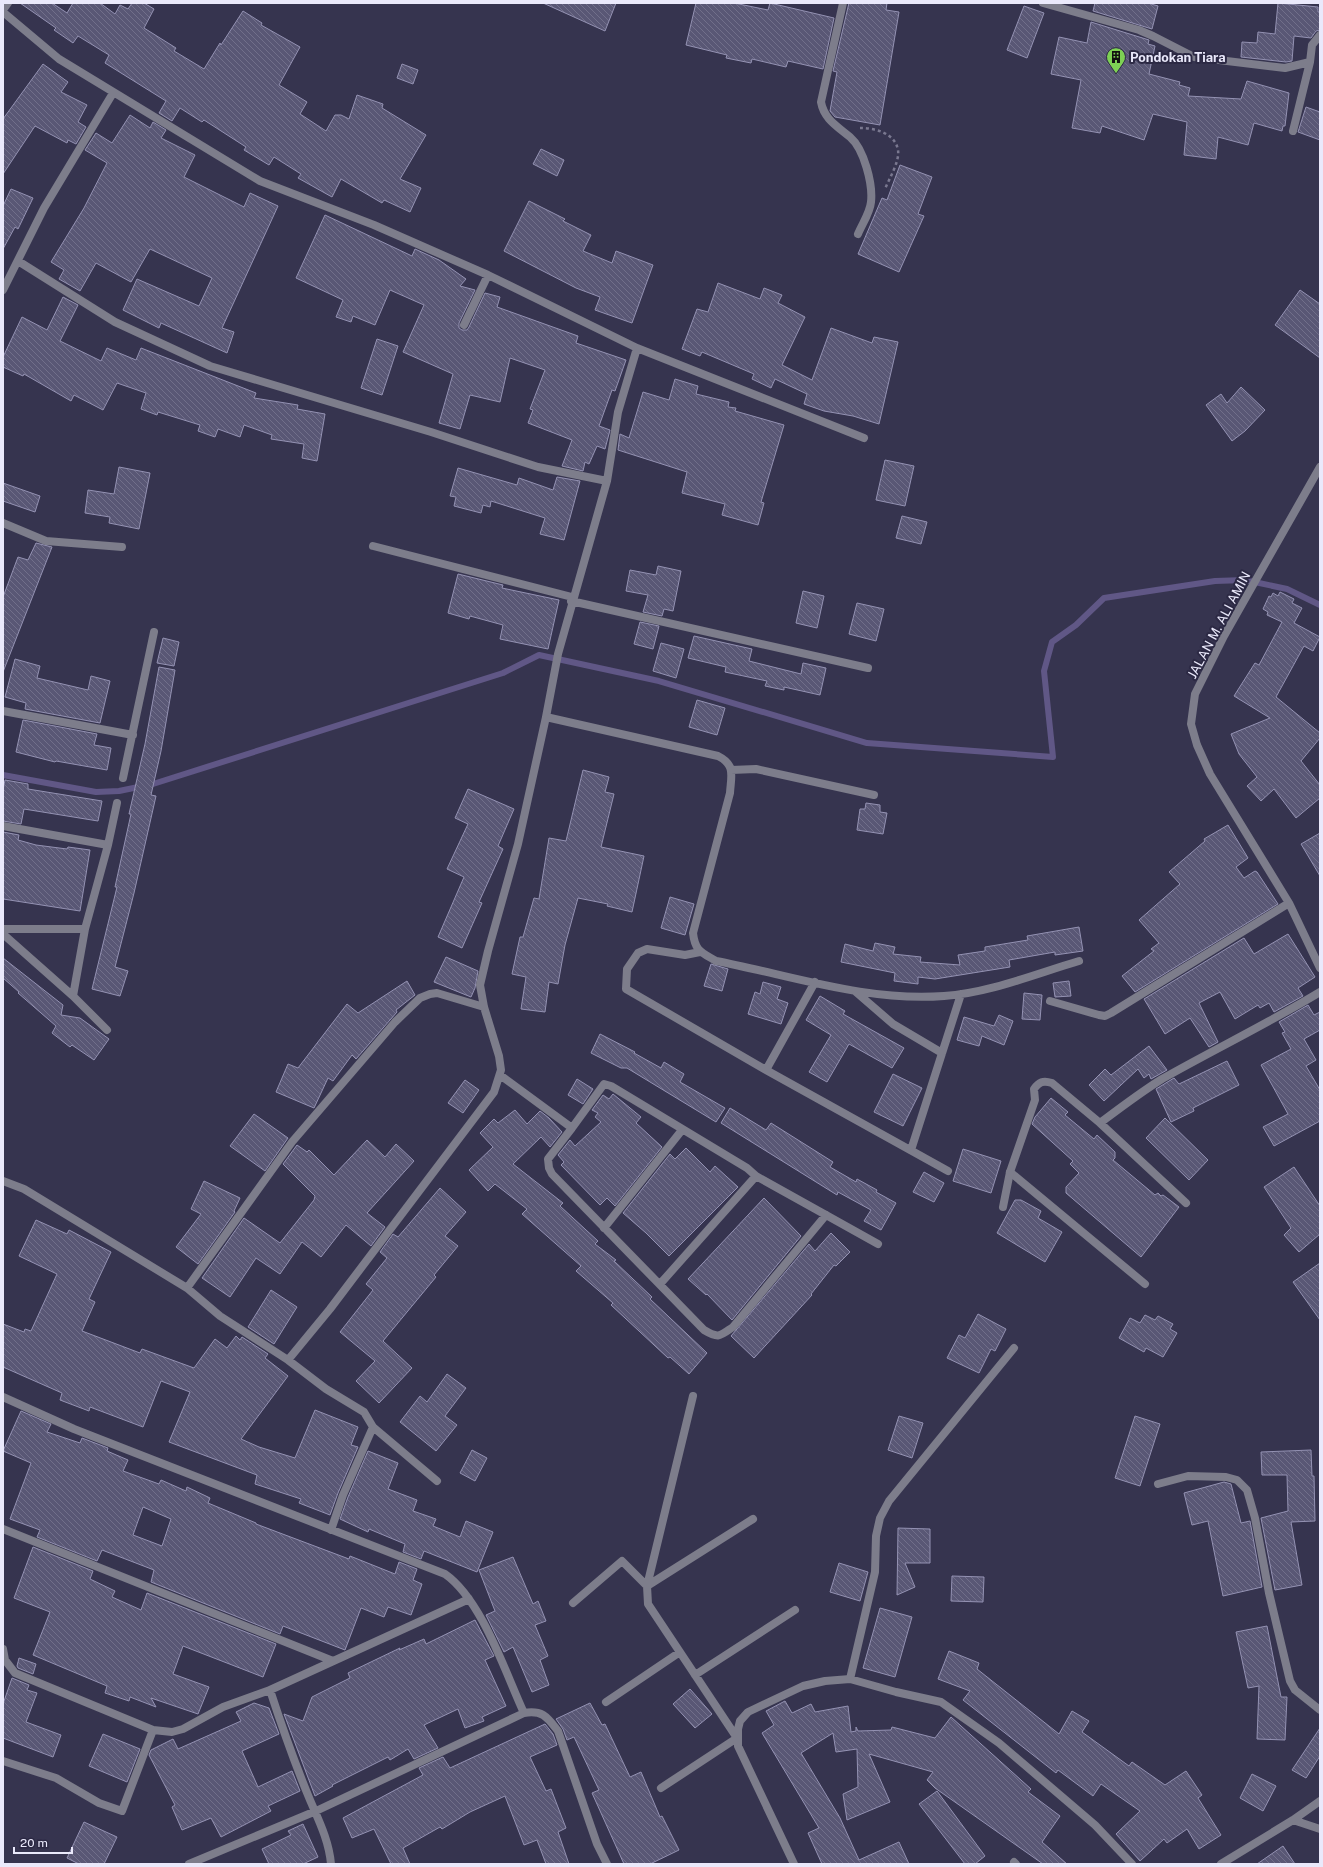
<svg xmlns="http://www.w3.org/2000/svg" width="1323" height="1867" font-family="'Public Sans',sans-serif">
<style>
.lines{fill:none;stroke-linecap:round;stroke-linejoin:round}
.stream{stroke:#605786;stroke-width:6}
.building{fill:url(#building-back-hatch);stroke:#9492b3;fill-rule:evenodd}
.path{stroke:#7a7890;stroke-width:2.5;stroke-dasharray:3 3;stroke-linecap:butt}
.lane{stroke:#7d7d8b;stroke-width:8}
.street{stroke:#7d7d8b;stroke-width:8}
.labels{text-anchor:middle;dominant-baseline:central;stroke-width:4;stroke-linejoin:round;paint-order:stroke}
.poi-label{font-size:13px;font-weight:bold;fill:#eae9fb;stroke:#2c2944;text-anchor:start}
.street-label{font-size:13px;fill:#eae9fb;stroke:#2c2944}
</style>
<defs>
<pattern id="building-back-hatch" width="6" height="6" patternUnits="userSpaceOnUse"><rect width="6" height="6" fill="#595775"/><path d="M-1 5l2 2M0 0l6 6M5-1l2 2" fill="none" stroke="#716f8a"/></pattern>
</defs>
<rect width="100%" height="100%" fill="#36344f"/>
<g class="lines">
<path class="stream" d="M3 775 96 792 119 791 153 784 503 673 539 655 659 681 867 743 1053 757 1044 671 1052 642 1076 625 1104 598 1215 581 1245 580 1287 589 1320 605"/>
</g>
<path class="building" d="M20 3H52L67 13 73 3H100L115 14 120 5 128 9 132 3H144L154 9 144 28 176 48 174 51 204 69 220 43 221 45 243 11 262 23 261 25 300 47 279 85 307 102 300 114 326 131 335 115H341L349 119 357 95 383 104 382 108 426 135 400 179 421 188 410 212 384 200 382 203 341 179 332 197 298 178 301 174 274 157 269 165 244 150 246 147 204 120 202 122 180 108 172 121 159 113 166 101 105 63 109 55 78 36 73 43 54 30 56 28Z
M543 3H616L605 31Z
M696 3H734L768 10 770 3 834 18 823 69 788 61 786 67 752 59 751 63 726 58 727 55 686 45Z
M849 3H887L886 10 899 12 880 125 835 117 830 111 837 72 833 71Z
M1095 3H1148L1158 6 1152 29 1093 11Z
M1278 3 1318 7V12H1320V30L1316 31 1311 38 1294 36 1292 61 1286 62 1241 57 1242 42 1257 43 1258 32 1275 34Z
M1024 6 1044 13 1027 58 1007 50Z
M1091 22 1149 40 1148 44 1155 46 1149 74 1180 82 1179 85 1190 88 1188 96 1241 99 1247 81 1289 93 1285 126H1283L1282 131 1254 123 1248 145 1218 137 1216 159 1184 155 1187 122 1153 114 1144 140 1102 126 1100 133 1072 128 1081 80 1051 74 1059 37 1087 43Z
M43 64 68 82 61 92 87 105 78 122 86 127 76 144 68 140 67 143 35 126 3 174V119Z
M402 64 418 70 413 84 397 78Z
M1306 107 1320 112V140L1298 132Z
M130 115 150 128 153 122 166 130 161 138 195 155 184 177 244 207 250 193 278 206 222 328 234 332 227 353 161 323 159 328 123 310 137 279 199 306 212 278 150 249 131 282 96 263 80 291 59 279 64 270 51 262 84 208 107 163 85 150 96 133 112 143Z
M541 149 564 160 557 176 533 164Z
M900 165 932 177 918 214 924 216 899 272 858 254 882 198 887 200Z
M11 189 33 198 18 229 15 227 3 249V206Z
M529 201 565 219 563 221 591 235 583 251 612 263 616 251 653 265 632 323 595 310 600 297 576 288 504 251Z
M325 215 412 256 415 249 439 260 466 279 460 286 475 290 459 323V328L462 330H467L469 327 485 293 500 297 497 307 578 336 576 343 626 360 615 391 612 390 599 426 610 430 605 449 597 446 589 464 585 462 583 471 562 466 572 440 528 423 533 410 530 409 545 370 510 358 500 402 470 395 460 429 439 423 453 374 403 352 424 305 390 290 375 325 353 316 351 322 336 317 343 300 296 278Z
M718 283 760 299 764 288 782 295 778 303 805 317 782 365 812 380 831 328 872 343 874 337 898 342 879 424 853 416 824 411 804 404 807 394 775 379 771 388 752 379 754 374 702 352 700 356 682 349 697 309 708 312Z
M1300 290 1320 304V358L1275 325Z
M63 297 78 305 60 341 101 361 107 348 136 360 141 348 256 393 254 398 298 405 297 409 325 414 317 461 302 458 304 444 271 439 272 435 244 425 240 437 218 429 215 437 198 431 200 425 158 412 157 415 141 409 146 393 117 383 103 410 74 395 71 401 24 374 23 376 3 367V357L22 317 47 330Z
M377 339 398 346 382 395 361 388Z
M675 379 698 386 696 394 729 402 728 407 736 408 735 411 784 425 761 502 764 503 758 525 722 515 725 504 682 493 687 472 618 450 620 434 629 438 643 392 669 400Z
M1241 387 1265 410 1245 431 1232 441 1206 405 1221 394 1227 403Z
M885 460 914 466 905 506 876 500Z
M119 467 150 473 139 529 109 523 110 517 85 513 88 490 114 494Z
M458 468 517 485 519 478 553 490 557 477 580 481 564 540 540 534 545 518 491 501 490 507 483 505 481 513 454 506 456 497 450 496Z
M3 483 40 496 35 512 3 501Z
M902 516 927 522 921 544 896 538Z
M36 543 52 547 3 672V597L18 557 28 560Z
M658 566 681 571 673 611 664 609 662 616 643 612 648 595 626 591 630 570 656 575Z
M458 574 503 585 502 588 559 600 548 649 500 639 503 625 470 616 469 619 448 613Z
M803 591 824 596 817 628 796 623Z
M1280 592 1294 599 1292 603 1302 608 1294 623 1320 637 1313 651 1304 646 1276 697 1320 733V738L1301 761 1320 785V798L1296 818 1274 789 1261 801 1247 786 1257 777 1239 754 1231 734 1270 718 1234 696 1255 663 1259 665 1282 622 1267 615 1268 612 1263 609 1269 596 1271 597 1273 593 1278 596Z
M857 603 884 609 876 641 849 634Z
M640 622 659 626 653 649 634 644Z
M694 636 752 649 749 661 801 674 803 663 826 668 820 695 784 687V690L765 686 767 681 725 672 726 667 688 658Z
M163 638 179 642 174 666 157 663Z
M661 643 684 649 676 678 653 671Z
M15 659 40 666 37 678 88 690 91 676 110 681 100 723 25 709 26 703 5 697Z
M159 667 175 670 161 751 151 795 156 796 134 893 115 967 128 971 120 996 92 989 117 887H115L131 814H129L145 744Z
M697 700 725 708 717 735 689 727Z
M23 720 97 734 94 745 111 748 107 770 56 761 55 762 16 752Z
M583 770 609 777 605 792 614 794 601 847 644 856 632 912 607 906 608 904 578 898 565 945 558 984 549 982 545 1012 521 1009 526 977 512 974 520 937H523L534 898 539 899 549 838 566 841Z
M5 780 28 784V789L102 801 98 821 24 809 21 824 3 821V790Z
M468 789 514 809 498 846 503 849 479 902 482 903 462 948 438 937 464 877 447 869 468 824 455 818Z
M866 803 880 805V812L887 813 883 834 857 830 860 809H865Z
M1228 825 1248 858 1236 867 1244 878 1255 871 1257 872 1278 904 1135 992 1122 976 1154 951 1151 949 1159 943 1139 920 1180 884 1169 872 1205 841 1204 839Z
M3 832 19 835 18 840 36 845 67 849 68 847 90 850 80 911 3 899Z
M1320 833V876L1301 844Z
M670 897 694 904 685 935 661 928Z
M1079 927 1083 951 1055 955V952L1009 960 1010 967 935 979 918 977V984L894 981 895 973 841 962 845 944 873 951 875 943 895 947 893 954 921 957 920 962 960 965 958 955 985 951V947L1028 940 1027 936Z
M1288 934 1315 977 1298 988 1303 996 1274 1012 1269 1003 1260 1008 1258 1005 1235 1019 1220 992 1199 1003 1218 1042 1209 1047 1190 1018 1165 1034 1144 999 1244 938 1254 954Z
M446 957 478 971 475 988 471 997 434 982Z
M3 958 63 1005 61 1015 80 1018 109 1039 94 1060 72 1045 70 1047 52 1033 56 1026 18 993 19 992 3 978Z
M711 964 728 969 722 991 704 986Z
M407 981 415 995 396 1010 397 1012 356 1059 352 1055 333 1081 328 1078 314 1108 276 1092 288 1064 298 1068 347 1004 358 1013Z
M1069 981 1071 996 1055 997 1053 983Z
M763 982 781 987 777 999 788 1003 781 1024 748 1014 755 992 760 994Z
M1024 993 1042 995 1040 1020 1022 1019Z
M820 996 845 1011 843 1014 904 1048 892 1068 849 1044 827 1082 809 1072 831 1035 806 1020Z
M1308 1005 1314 1015 1320 1012V1030L1304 1039 1316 1060 1306 1066 1320 1090V1121L1274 1146 1263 1127 1288 1114 1261 1065 1291 1049 1282 1033 1285 1032 1279 1022Z
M999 1015 1013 1021 1004 1045 982 1036 979 1046 957 1040 964 1017 994 1026Z
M600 1034 635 1052 634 1053 661 1068 664 1062 684 1074 680 1082 725 1108 716 1122 627 1068H621L591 1053Z
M1149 1046 1167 1070 1151 1079 1149 1074 1144 1078 1138 1069 1104 1101 1089 1085 1105 1069 1111 1075Z
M1227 1061 1239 1085 1193 1108 1194 1111 1171 1122 1156 1089 1174 1078 1179 1084Z
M893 1074 922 1088 903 1126 874 1112Z
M577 1079 593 1089 583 1104 568 1095Z
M465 1080 479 1090 463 1113 448 1103Z
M613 1094 641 1117 636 1123 662 1147 615 1206 607 1198 600 1205 561 1165 564 1162 558 1155 570 1140 575 1146 601 1122 595 1117 598 1113 592 1110 603 1095 609 1099Z
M1051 1098 1068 1112 1065 1115 1094 1139 1097 1135 1115 1152V1158L1113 1160 1155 1195 1158 1193 1161 1196 1163 1195 1179 1207 1141 1257 1066 1193V1187L1079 1173 1070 1164 1073 1161 1032 1124 1035 1117Z
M730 1108 766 1130 771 1123 833 1162 830 1167 856 1182 857 1179 877 1190 876 1192 896 1203 881 1230 864 1221 871 1210 838 1192 837 1195 721 1123Z
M515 1110 527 1124 540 1111 549 1118 562 1132 550 1147 541 1137 513 1164 563 1203 560 1206 598 1241 595 1244 616 1260 614 1261 652 1297 650 1299 707 1353 689 1374 670 1357 668 1358 611 1305 613 1303 576 1271 581 1266 522 1214 527 1209 495 1184 488 1191 469 1170 493 1147 480 1133 494 1119 498 1123Z
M254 1114 288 1138 265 1171 230 1146Z
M1165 1118 1208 1160 1189 1180 1146 1138Z
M367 1140 385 1157 396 1144 414 1161 367 1213 385 1227 371 1246 346 1225 321 1257 302 1242 280 1274 256 1258 230 1297 202 1278 244 1218 280 1243 314 1200 315 1196 283 1164 297 1145 307 1152 309 1150 334 1175Z
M686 1148 710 1172 715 1166 738 1187 669 1256 646 1233 623 1213 670 1154 675 1159Z
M963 1149 1001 1161 991 1193 953 1181Z
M1294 1167 1320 1206V1234L1299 1252 1284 1235 1291 1228 1264 1187Z
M924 1172 944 1183 934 1202 913 1192Z
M204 1181 240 1198 234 1211 235 1212 198 1264 176 1247 201 1214 191 1209Z
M440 1188 466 1212 445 1236 458 1246 434 1275 436 1277 383 1341 412 1368 379 1403 356 1381 375 1361 340 1332 373 1290 366 1284 387 1258 380 1252 393 1234 398 1237Z
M764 1198 801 1236 732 1320 707 1294 706 1295 688 1279Z
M1015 1200H1021L1041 1211 1038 1218 1062 1232 1045 1262 997 1233Z
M36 1220 67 1234 69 1230 111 1252 89 1299 95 1302 82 1331 140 1353 142 1349 194 1368 215 1339 227 1348 236 1336 240 1340 242 1337 268 1354 265 1358 288 1376 241 1439 259 1447 295 1458 315 1410 358 1427 351 1445 358 1447 338 1493 330 1515 299 1503 301 1499 255 1484 257 1475 169 1442 190 1392 161 1381 143 1427 90 1407 89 1411 60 1400 62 1393 3 1367V1324L24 1332 25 1329 31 1331 57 1274 19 1256Z
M831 1233 850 1252 836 1266 834 1265 811 1294 812 1295 754 1358 731 1336 809 1244 815 1251Z
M1320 1263V1320L1293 1282Z
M271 1290 297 1307 274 1344 248 1327Z
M978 1314 1006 1329 995 1351 991 1349 979 1373 947 1358 959 1335 965 1338Z
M1145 1315 1155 1320 1158 1316 1173 1324 1170 1329 1177 1333 1163 1357 1146 1348 1144 1352 1119 1338 1130 1318 1140 1323Z
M447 1374 466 1388 445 1416 457 1425 436 1451 400 1422 420 1396 427 1402Z
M21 1411 51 1424 47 1432 80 1443 82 1438 108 1448 107 1451 128 1460 123 1471 159 1484 161 1480 186 1491 187 1487 210 1498 208 1503 256 1523V1524L349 1559 350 1556 395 1574 399 1562 417 1569 413 1580 422 1584 411 1615 388 1607 384 1617 361 1608 345 1650 283 1626 280 1634 151 1582 154 1570 102 1550 97 1561 37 1537 40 1530 10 1519 31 1463 3 1451ZM143 1507 171 1519 162 1546 133 1535Z
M899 1416 923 1423 912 1458 888 1450Z
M1135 1416 1160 1424 1140 1486 1115 1478Z
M472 1450 487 1458 475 1481 460 1473Z
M1311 1450 1312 1476H1314L1315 1521 1291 1522 1302 1585 1275 1590 1261 1518 1288 1511 1287 1475H1262L1261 1452Z
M368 1451 398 1463 388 1489 417 1500 413 1511 436 1519 433 1526 460 1537 466 1521 493 1532 477 1572 424 1551 421 1559 403 1552 405 1544 369 1529 368 1532 340 1519 348 1497Z
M1224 1482 1231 1484 1241 1523 1250 1521 1262 1587 1223 1596 1208 1521 1192 1525 1184 1493Z
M898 1528 930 1529V1563H905L915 1587 897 1595Z
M33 1547 93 1571 90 1579 115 1591 112 1597 141 1610 147 1593 276 1644 263 1677 183 1646 173 1674 209 1687 198 1714 151 1698 156 1707 130 1697 129 1701 105 1693 107 1686 33 1655 50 1612 14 1598Z
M513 1557 533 1604 538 1601 546 1621 535 1625 548 1656 540 1660 549 1685 532 1692 513 1647 504 1652 486 1615 495 1611 479 1570Z
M839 1563 868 1572 860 1601 830 1592Z
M952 1576 984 1577 983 1602 951 1601Z
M880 1608 912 1617 895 1677 863 1668Z
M475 1620 494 1656 485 1660 506 1706 482 1717 484 1721 465 1728 458 1709 424 1725 438 1748 414 1759 408 1749 390 1760 388 1757 332 1785 333 1786 315 1796 284 1714 303 1721 312 1697 350 1678 348 1673 400 1648 399 1650 424 1639 426 1644Z
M1267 1626 1281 1697H1287L1285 1740 1257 1739 1259 1686 1248 1688 1236 1632Z
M949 1651 979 1663 977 1669 1059 1734 1072 1711 1089 1721 1082 1732 1129 1766 1132 1762 1165 1785 1186 1771 1202 1795 1198 1798 1221 1835 1199 1849 1187 1829 1167 1843 1164 1839 1140 1861 1116 1834 1140 1811 1101 1784 1093 1796 1058 1770 1056 1773 963 1700 970 1691 938 1679Z
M19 1658 36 1664 33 1674 18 1668 17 1666Z
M12 1678 29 1685 27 1690 37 1693 26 1722 61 1735 53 1757 3 1738V1704Z
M690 1689 712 1714 695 1728 673 1704Z
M785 1701 792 1713 811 1704 815 1712 848 1706 851 1732 856 1731V1727L858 1731 891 1730 892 1727 935 1738 951 1717 1031 1789 1028 1792 1060 1816 1042 1842 1067 1864H1043L935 1788 927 1780 933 1772 869 1754 890 1802 847 1820 843 1794 858 1787 857 1749 836 1752 833 1733 801 1753 840 1818 859 1860 899 1842 909 1864H822L808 1833 819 1828 762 1733 774 1725 766 1711Z
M254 1703 269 1708 279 1734 242 1751 258 1787 292 1771 300 1791 268 1806 271 1811 221 1837 211 1818 182 1830 172 1807 175 1805 149 1755 151 1750 173 1739 178 1749 241 1721 236 1712Z
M590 1703 602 1725 605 1724 630 1777 641 1772 660 1817 662 1816 679 1850 650 1864H624L592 1793 599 1790 574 1737 567 1740 563 1729 556 1719Z
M545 1724 553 1734 557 1745 530 1757 546 1791 551 1789 566 1828 558 1832 569 1864H546L537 1840 524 1845 505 1796 470 1812 442 1829 440 1827 403 1848 410 1864H391L374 1829 352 1838 343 1818 423 1775 419 1768 443 1757 450 1768Z
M1320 1728V1756L1306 1778 1292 1770Z
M103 1734 140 1749 127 1782 89 1766Z
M1252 1774 1276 1786 1263 1811 1240 1798Z
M937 1791 985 1856 975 1864H965L919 1804Z
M84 1822 117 1837 104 1864H79L67 1858Z
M303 1824 318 1857 303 1864H269L262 1849 291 1835 288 1831Z
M1283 1846 1295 1864H1257Z"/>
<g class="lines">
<path class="path" d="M860 128C875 128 895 133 898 150 900 161 889 179 885 189"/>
<path class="lane" d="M1010 1172 1145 1284
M826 1215 878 1244"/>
<path class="street" d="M843 3 821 102C824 119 837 126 850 137 864 149 873 184 871 202 870 213 862 224 858 234
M1043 3 1139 30 1153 36 1194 57 1285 68 1310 62 1312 45 1320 35
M3 10 8 3
M3 12 59 59 260 181 374 225 488 275 637 348 618 412 607 481 558 654 546 717 518 844 488 951 480 985 484 1007 499 1056 501 1070 494 1092 330 1309 288 1360
M1293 131 1310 62
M18 261 115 322 210 366 431 432 538 467 607 481
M3 290 44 208 113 93
M464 325 488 275
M637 348 864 438
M1320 467 1224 636 1195 694 1191 724 1197 745 1210 774 1289 903 1320 968
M3 523 46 541 122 547
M373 546 572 597
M571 601 868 668
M3 711 133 735
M546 717 718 756C736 765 731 776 730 793L693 933C695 951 701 952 716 961 790 975 866 1002 944 996 989 993 1035 974 1079 961
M731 770 756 769 874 795
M123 778 154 632
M3 826 108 845
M3 929H85
M3 934 73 996 85 929 108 845 117 803
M700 952 685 955 647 949 638 953 627 969 626 989 766 1070 948 1171
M856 992 893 1024 942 1053
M73 996 107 1030
M1050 1001 1099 1015 1105 1016 1111 1013 1289 903
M766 1070 815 982
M500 1075 572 1128 548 1159 549 1168 552 1174 704 1330C719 1339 720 1336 733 1327L826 1215 756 1176 747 1168 611 1086 604 1084 572 1128
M1100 1123C1120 1108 1141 1092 1162 1079 1215 1049 1269 1023 1320 992
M911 1150 961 994
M3 1181 24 1189 187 1288 220 1316 288 1360 326 1389 364 1412 373 1427 343 1495 331 1530
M1003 1207 1010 1172 1035 1100 1034 1089C1039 1082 1043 1080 1052 1083L1100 1123 1186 1203
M604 1228 682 1130
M660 1284 756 1176
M187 1288 292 1142 395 1022 420 998 430 994 437 993 484 1007
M3 1397 74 1429 445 1574C482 1600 505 1672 524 1713 543 1710 547 1717 558 1731L597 1844 607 1864
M373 1427 437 1481
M1158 1484 1188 1476 1226 1477 1237 1480 1247 1490 1255 1518 1269 1593 1290 1681 1295 1690 1320 1710
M3 1529 333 1661
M573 1603 622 1561 647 1586 753 1519
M3 1649 5 1660 15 1673 153 1730 172 1732 183 1729 223 1707 270 1690C282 1727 295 1764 310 1800 319 1821 329 1841 331 1864
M695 1675 795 1610
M850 1679 875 1572 876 1536 880 1518 889 1501 1014 1348
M270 1690 469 1599
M606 1702 680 1652
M3 1761 56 1778 99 1803 122 1811 153 1730
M661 1788 737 1738 648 1604 647 1586 693 1396
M1293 1820 1320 1829
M1014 1862 1016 1864
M189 1864 316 1811 524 1713
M794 1864 738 1746V1729L740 1721 748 1712 803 1686 825 1681 850 1679 896 1692 941 1702 999 1743 1095 1825 1132 1864
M1221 1864 1293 1820 1320 1801"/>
</g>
<defs>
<g id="building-pin" transform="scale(1)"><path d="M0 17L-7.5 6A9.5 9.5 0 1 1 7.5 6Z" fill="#7dd154" stroke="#2c2944"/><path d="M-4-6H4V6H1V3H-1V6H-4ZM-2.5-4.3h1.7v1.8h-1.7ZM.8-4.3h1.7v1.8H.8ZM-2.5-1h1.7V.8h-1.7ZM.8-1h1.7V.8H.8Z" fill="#111"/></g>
</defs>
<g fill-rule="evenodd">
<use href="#building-pin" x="1116" y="57"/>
</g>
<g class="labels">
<g class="poi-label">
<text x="1130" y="57">Pondokan Tiara</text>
</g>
<g class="street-label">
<text transform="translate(1219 625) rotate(-62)">JALAN M. ALI AMIN</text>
</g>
</g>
<rect width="1323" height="1867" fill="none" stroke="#eae9fb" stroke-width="8"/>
<path d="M14 1847v6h58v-6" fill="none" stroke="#eae9fb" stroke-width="2"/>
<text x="20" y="1847" font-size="12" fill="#eae9fb" stroke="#2c2944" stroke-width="3" paint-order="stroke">20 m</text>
</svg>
